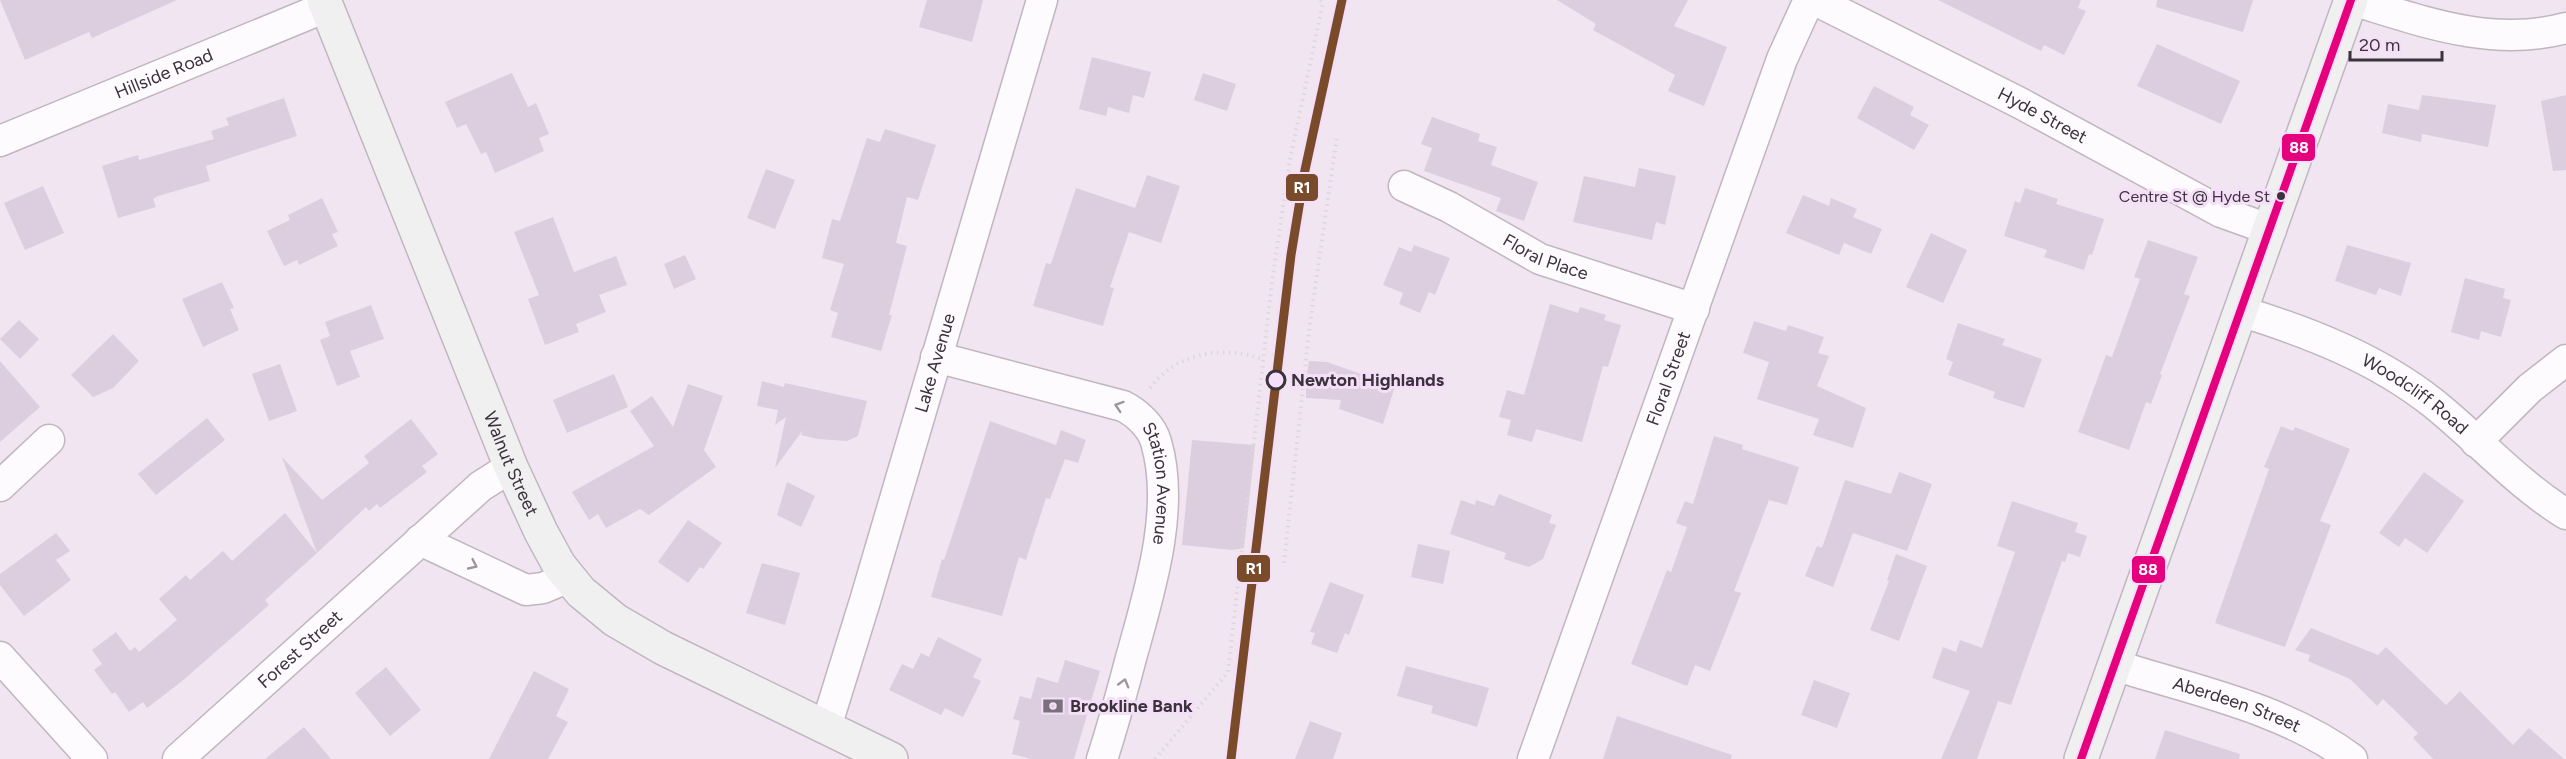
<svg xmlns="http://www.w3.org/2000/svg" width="2566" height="759" font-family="Figtree,sans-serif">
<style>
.building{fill:#dccede}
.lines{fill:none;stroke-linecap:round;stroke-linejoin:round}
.street-casing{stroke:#c0b6c0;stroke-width:33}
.secondary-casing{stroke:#c0b6c0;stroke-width:36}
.path{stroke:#dbd7dc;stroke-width:4;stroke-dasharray:1.5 4.5;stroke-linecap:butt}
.street{stroke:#fdfbfd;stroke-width:30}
.secondary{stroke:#f0f0f1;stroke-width:33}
.bus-1-casing{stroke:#f5dff8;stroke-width:12}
.bus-1{stroke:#e5007d;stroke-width:8}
.rail-1-casing{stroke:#f5dff8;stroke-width:14}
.rail-1{stroke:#7a4b2a;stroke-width:9}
.oneway{stroke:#9c969c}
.bus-dot{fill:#3b323c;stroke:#f5dff8;stroke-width:2}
.stop-dot{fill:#f5dff8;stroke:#3b323c;stroke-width:3}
.labels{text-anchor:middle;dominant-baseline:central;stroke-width:6;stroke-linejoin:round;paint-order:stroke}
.bus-label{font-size:16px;fill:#3b323c;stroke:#f5dff8;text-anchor:end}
.street-label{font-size:18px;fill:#3b323c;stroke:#f5dff8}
.stop-label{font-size:18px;font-weight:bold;fill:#3b323c;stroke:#f5dff8;text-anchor:start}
.poi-label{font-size:18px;font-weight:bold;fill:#3b323c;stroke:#f5dff8;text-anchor:start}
.line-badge{stroke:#f5dff8;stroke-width:2}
.badge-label{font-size:16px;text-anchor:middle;font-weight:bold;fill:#fff}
</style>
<rect width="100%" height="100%" fill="#f1e5f2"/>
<path class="building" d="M0 0H177L92 38 89 32 25 60Z
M927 0H983L972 42 919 27Z
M1557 0H1688L1674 26 1727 47 1704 106 1668 91 1675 75 1593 30 1596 24Z
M1938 0H2081L2078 8 2086 11 2064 55 2044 45 2041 51Z
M2157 0H2253L2243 32 2156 7Z
M2157 44 2240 81 2221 124 2137 86Z
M1092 57 1151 72 1144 98 1133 95 1129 113 1108 107 1106 116 1079 109Z
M512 73 528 107 536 103 549 134 539 138 544 151 495 173 486 152 481 154 466 124 457 128 445 102Z
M1203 73 1236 84 1227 111 1194 100Z
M1874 86 1914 107 1910 115 1929 125 1914 150 1857 118Z
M2422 95 2496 105 2488 147 2422 134 2421 142 2382 133 2388 104 2419 110Z
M2566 95V170L2553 171 2541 101Z
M284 98 297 136 206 166 210 181 158 196 153 199 156 207 118 218 102 166 138 155 139 160 214 139 211 131 229 125 226 118Z
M1432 117 1480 134 1478 141 1497 147 1491 165 1538 182 1524 221 1496 211 1501 198 1424 171 1432 148 1421 144Z
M885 129 936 145 918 200 907 197 896 243 907 246 889 315H892L881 351 831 337 838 313 830 310 844 264 822 258 832 219 840 221 867 138 880 142Z
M1639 168 1676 176 1665 225 1656 222 1652 240 1573 222 1584 176 1635 187Z
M766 169 795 180 775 229 747 218Z
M1147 175 1180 186 1161 243 1129 232 1110 287 1114 288 1103 326 1033 306 1046 263 1051 264 1076 188 1135 208Z
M43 186 64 233 25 250 4 203Z
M2025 188 2058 199 2056 204 2104 219 2092 255 2089 254 2084 270 2044 257 2047 250 2004 236 2015 201 2020 203Z
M1803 195 1829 206 1831 198 1857 209 1853 217 1882 229 1871 254 1844 243 1839 255 1786 233Z
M322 198 338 232 332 234 338 246 299 265 297 260 284 266 267 231 290 220 288 215Z
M553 217 574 272 616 256 627 285 599 295 606 312 576 324 579 332 545 345 528 299 539 295 514 232Z
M1931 233 1967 250 1943 303 1906 287Z
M2148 240 2198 257 2184 294 2190 296 2160 374 2162 375 2151 404 2146 402 2129 450 2078 432 2106 355 2112 357 2140 279 2134 277Z
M1414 245 1450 258 1435 295 1429 292 1420 313 1399 304 1403 293 1383 285 1399 247 1411 252Z
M2347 245 2411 263 2401 296 2379 288 2376 295 2335 281Z
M685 255 696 279 674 289 664 264Z
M2465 278 2505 289 2503 298 2511 300 2501 337 2481 331 2479 340 2451 332Z
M222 282 234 308 230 309 239 330 203 347 182 299Z
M1550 304 1578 313 1580 307 1606 315 1604 320 1621 325 1608 367 1603 366 1582 442 1536 429 1532 442 1507 435 1511 420 1499 417 1507 390 1524 395Z
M371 305 384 339 350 351 360 377 337 386 320 340 330 336 325 322Z
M19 320 39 339 20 359 0 339Z
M1754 321 1786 331 1788 325 1824 337 1818 353 1829 356 1817 386 1866 408 1853 448 1813 435 1819 419 1757 399 1769 362 1743 353Z
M1958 323 2005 339 2002 345 2042 359 2024 408 1993 398 1995 392 1948 375 1953 362 1946 359Z
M113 334 139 361 113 388 93 397 71 375Z
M0 361 40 407 0 442Z
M1309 361 1327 362 1395 386 1383 424 1339 409 1341 400 1306 398V382Z
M280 364 297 411 269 421 252 374Z
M614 374 628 407 567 433 553 400Z
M762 381 784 387 785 383 867 401 858 436 847 441 817 439 801 435 803 430 775 468 786 417 775 425 778 410 757 406Z
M688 384 723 396 704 450 716 467 649 515 640 509 606 528 598 514 589 520 572 492 654 446 630 411 652 396 673 427Z
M207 418 225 440 156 495 138 474Z
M411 419 438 454 422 466 427 472 380 508 377 504 369 511 366 507 317 553 282 457 322 500 369 463 364 456Z
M990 421 1056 445 1061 430 1086 440 1078 463 1065 459 1050 499 1046 498 1026 560 1019 557 1002 616 931 597 942 559 944 560Z
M2281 426 2293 431 2295 427 2350 449 2320 521 2331 525 2285 647 2215 623 2269 469 2264 467Z
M1714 436 1743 445 1742 449 1799 467 1787 505 1769 500 1734 591 1741 593 1710 671 1695 665 1687 686 1631 664 1667 570 1671 572 1687 527 1676 523 1685 501 1693 504Z
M1192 440 1255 445 1244 548 1232 550 1182 545Z
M1899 472 1932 484 1907 551 1853 533 1833 587 1805 576 1817 546 1822 548 1845 480 1891 494Z
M2424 472 2464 501 2427 553 2405 538 2399 547 2379 533Z
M787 482 815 496 801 527 777 515Z
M1499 494 1552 515 1549 523 1556 525 1543 559 1529 567 1504 559 1506 553 1450 534 1461 500 1475 505 1476 500 1494 506Z
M2012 501 2078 523 2075 532 2087 536 2080 557 2068 553 2065 562 2062 561 2011 705 1998 701 1977 759H1941L1970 691 1932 678 1943 647 1956 652 1960 640 1982 648 2015 552 1997 546Z
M285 513 317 553 265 600 269 605 181 682 147 708 143 702 129 712 115 692 112 694 94 670 102 664 92 650 116 632 130 651 135 647 139 652 177 620 159 599 186 575 190 580 223 551 232 561Z
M688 520 722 543 703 569 700 567 688 583 658 562Z
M56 533 70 551 56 560 71 580 24 616 0 585V574Z
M1418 544 1450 551 1443 584 1411 577Z
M1896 554 1927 566 1899 641 1870 630 1889 581 1887 580Z
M762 563 800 573 785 625 746 613Z
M1330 582 1364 595 1349 635 1345 633 1337 653 1311 644 1315 633 1310 632Z
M2311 628 2378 655 2386 647 2446 705 2460 691 2513 745 2529 728 2564 759H2433L2413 738 2418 733 2383 699 2377 706 2350 679 2308 661 2310 655 2295 650Z
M938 637 982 659 973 677 981 681 963 717 945 708 941 715 889 690 902 664 913 669 921 653 929 657Z
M1065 660 1100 671 1074 759H1031L1012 754 1020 721 1013 719 1020 696 1031 699 1037 677 1058 683Z
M1406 666 1489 688 1477 727 1431 713 1433 706 1397 696Z
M386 667 421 710 390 736 355 693Z
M534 671 569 689 556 716 568 722 548 759H489Z
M1814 680 1850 693 1837 728 1801 715Z
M1617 716 1732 755 1731 759H1603Z
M1310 721 1342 733 1333 759H1295Z
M304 727 331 759H265Z
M2165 730 2240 754 2239 759H2155Z"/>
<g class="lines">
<g class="street-casing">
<g id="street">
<path id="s1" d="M1815 0 2020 103 2221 212 2271 230"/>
<path d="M2352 0C2422 21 2491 48 2566 28"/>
<path id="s2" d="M0 141 326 7"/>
<path id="s3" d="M1404 186 1449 207 1540 259 1694 309"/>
<path id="s4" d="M2240 311C2308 332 2376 358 2433 403 2478 439 2516 483 2566 514"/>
<path id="s5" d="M936 357 1123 406C1137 413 1152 427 1156 442 1176 509 1149 593 1131 658 1122 692 1113 726 1102 759"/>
<path d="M2476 442 2530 388 2566 360"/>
<path d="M0 486 49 440"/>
<path d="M420 540 526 590 543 588 569 577"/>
<path d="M0 657 92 759"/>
<path id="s6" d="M2114 665C2193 690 2284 708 2352 759"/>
<path id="s7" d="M826 727 865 601 1042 0"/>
<path id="s8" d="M178 759 481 486 511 467"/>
<path id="s9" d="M1533 759 1782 59 1809 0"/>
</g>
</g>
<g class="secondary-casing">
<g id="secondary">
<path id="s10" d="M324 0 511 467 541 532 559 565 581 592 615 620 663 648 891 759"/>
<path d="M2081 759 2351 0"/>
</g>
</g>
<path class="path" d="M1150 388C1176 353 1222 345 1262 359
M1284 563 1310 323 1337 136
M1155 759 1228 672 1272 282 1290 159 1323 3 1320 0"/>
<use href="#street" class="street"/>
<use href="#secondary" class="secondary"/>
<g class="bus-1-casing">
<path id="bus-1" d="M2081 759 2351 0"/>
</g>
<use href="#bus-1" class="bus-1"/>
<g class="rail-1-casing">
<path id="rail-1" d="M1231 759 1291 255 1305 170 1342 0"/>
</g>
<use href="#rail-1" class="rail-1"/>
</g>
<defs><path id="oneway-chevron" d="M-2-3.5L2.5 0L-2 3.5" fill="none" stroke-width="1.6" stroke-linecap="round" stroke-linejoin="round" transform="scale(1.5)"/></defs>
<g class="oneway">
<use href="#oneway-chevron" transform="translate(1119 406) rotate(-162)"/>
<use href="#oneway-chevron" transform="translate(473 565) rotate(25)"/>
<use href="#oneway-chevron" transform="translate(1124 683) rotate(-74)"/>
</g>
<defs>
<g id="bank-bare" transform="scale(1.62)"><path d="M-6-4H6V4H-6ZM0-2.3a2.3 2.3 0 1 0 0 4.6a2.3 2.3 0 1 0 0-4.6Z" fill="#7b717c" stroke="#f5dff8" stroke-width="2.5" paint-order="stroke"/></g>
</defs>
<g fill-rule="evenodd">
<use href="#bank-bare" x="1053" y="706"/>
</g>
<circle class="bus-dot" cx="2281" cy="196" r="5"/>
<circle class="stop-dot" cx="1276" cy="380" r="9"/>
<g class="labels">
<g class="bus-label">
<text x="2270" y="196">Centre St @ Hyde St</text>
</g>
<g class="street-label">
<text stroke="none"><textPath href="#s2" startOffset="177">Hillside Road</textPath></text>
<text stroke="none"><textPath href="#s1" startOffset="255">Hyde Street</textPath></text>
<text stroke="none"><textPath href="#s3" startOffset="159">Floral Place</textPath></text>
<text stroke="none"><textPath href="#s7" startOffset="380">Lake Avenue</textPath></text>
<text stroke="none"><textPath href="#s9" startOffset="404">Floral Street</textPath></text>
<text stroke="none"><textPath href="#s4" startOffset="195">Woodcliff Road</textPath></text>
<text stroke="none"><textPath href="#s10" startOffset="500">Walnut Street</textPath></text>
<text stroke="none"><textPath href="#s5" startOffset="285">Station Avenue</textPath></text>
<text stroke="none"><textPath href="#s8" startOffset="164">Forest Street</textPath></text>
<text stroke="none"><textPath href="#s6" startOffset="129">Aberdeen Street</textPath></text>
</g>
<g class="stop-label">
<text x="1291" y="380">Newton Highlands</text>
</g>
<g class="poi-label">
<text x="1070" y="706">Brookline Bank</text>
</g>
</g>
<g class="line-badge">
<rect x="2281" y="133" width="35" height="29" rx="6" fill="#e5007d"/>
<rect x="1285" y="173" width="34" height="29" rx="6" fill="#7a4b2a"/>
<rect x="1236" y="554" width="35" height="29" rx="6" fill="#7a4b2a"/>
<rect x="2131" y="555" width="35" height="29" rx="6" fill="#e5007d"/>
</g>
<g class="badge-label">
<text x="2299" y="153">88</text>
<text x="1302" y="193">R1</text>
<text x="1254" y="574">R1</text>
<text x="2148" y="575">88</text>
</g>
<path d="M2350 51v9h92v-9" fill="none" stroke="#3b323c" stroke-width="3"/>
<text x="2359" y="51" font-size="18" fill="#3b323c" stroke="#f5dff8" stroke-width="4.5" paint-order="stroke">20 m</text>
</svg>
